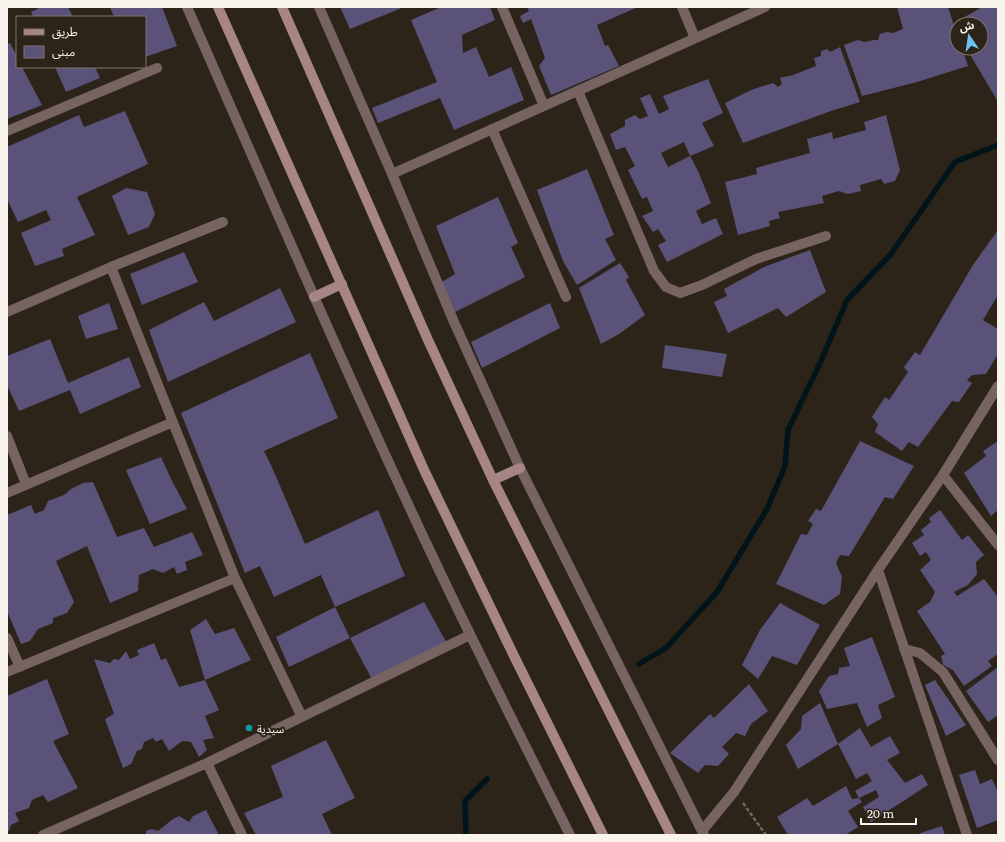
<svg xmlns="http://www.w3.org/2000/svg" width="1005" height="842" font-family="Literata,'Noto Sans Arabic',serif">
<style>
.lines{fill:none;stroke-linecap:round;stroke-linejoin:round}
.stream{stroke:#001419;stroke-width:5.5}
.building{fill:#5a5278}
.path{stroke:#6f685e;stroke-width:2.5;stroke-dasharray:4 2;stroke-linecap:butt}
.minor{stroke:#786363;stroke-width:10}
.secondary{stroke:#a78585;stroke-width:10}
.culture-dot{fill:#0f9aa8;stroke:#2c2419;stroke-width:1.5}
.labels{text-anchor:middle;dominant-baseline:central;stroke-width:4;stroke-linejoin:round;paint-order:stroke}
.poi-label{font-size:11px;fill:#f8f3ec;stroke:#2c2419;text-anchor:start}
</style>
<rect width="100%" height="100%" fill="#2c2419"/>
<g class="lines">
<path class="stream" d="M639 664 666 648 717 592 767 509 785 466 788 430 820 363 847 300 891 254 955 162 998 145
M466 835 465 801 487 779"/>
</g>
<path class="building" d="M41 7H68L73 17H33L31 12Z
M110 7H162L177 46 145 57V17H114Z
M340 7H404L350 29Z
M441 7H490L495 20 462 35 463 53 476 47 489 77 511 67 524 100 454 130 440 98 378 123 372 108 437 82 411 20Z
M527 7H638L597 25 605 46 608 45 619 66 551 95 539 66 545 58 531 19 523 23 520 16 529 11Z
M897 7H948L957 35V48H962L968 66 917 82 862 96 844 45 858 40 865 42 873 40H878L880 34 887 32 893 33 903 29Z
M982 7H996L998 8V99L997 100 966 48H981V24H957L956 22Z
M10 43 17 56V67H22L42 105 7 119V44Z
M840 47 860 102 831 111 743 143 725 103 751 90 773 83 778 87 782 84 780 78 793 75 816 66 814 58 821 56V51L827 49 830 52Z
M55 67H95L100 78 66 92Z
M708 79 723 113 702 123 714 146 690 156 684 142 661 153 668 167 690 156 698 171 711 203 696 211 702 224 716 218 723 234 667 262 658 245 666 241 658 229 653 232 642 216 653 211 647 197 642 199 628 170 635 166 625 147 616 150 610 134 625 126V120L635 115 640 119 648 116 640 98 650 94 659 114 669 109 663 96Z
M125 111 148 164 77 197 95 235 62 249 64 256 35 266 21 233 51 220 46 210 18 222 7 199V147L79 115 84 127Z
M886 115 900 170 895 181 884 184 881 179 860 185 861 191 848 194 839 191 822 196 824 203 778 212 780 218 769 221 770 226 738 235 725 182 757 174 756 168 810 153 807 139 832 132 833 139 866 130 864 122Z
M587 169 614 235 605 239 616 260 577 285 563 261 537 190Z
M126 188 147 192 155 214 149 227 128 235 112 196Z
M498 197 518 243 511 247 525 277 455 312 440 283 455 274 436 226Z
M998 230V295L983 320 998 329V354L986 374 972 375 967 380 972 383 959 402 952 401 918 447 909 442 902 451 875 432 878 424 872 417 885 397 889 400 908 372 904 367 915 352 920 355 973 265Z
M810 250 826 292 786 317 778 308 728 333 714 302 727 296 724 289 764 267Z
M184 252 198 282 142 305 130 274Z
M620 263 629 277 626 280 645 315 619 334 601 344 579 288Z
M280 288 296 322 168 382 149 330 204 302 214 321Z
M109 303 118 329 86 339 78 316Z
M550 303 560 328 482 368 471 342Z
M50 339 68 383 129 357 141 387 80 414 70 390 19 411 7 385V356Z
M665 345 727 354 722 377 662 368Z
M310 353 338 418 264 451 271 465 305 544 378 510 405 576 335 607 350 638 289 667 276 637 335 607 321 575 274 597 260 566 245 573 181 413Z
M860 441 914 466 893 499 885 497 849 556 840 555 836 563 842 577 840 594 824 605 776 584 801 534 807 535 813 524 808 521 816 509 821 511Z
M998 441V510L991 516 964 473 986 456 983 451Z
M161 457 172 481 187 509 150 524 126 470Z
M93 482 117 537 144 528 154 547 192 532 203 555 185 562 187 570 177 574 174 567 163 573 153 569 139 575 138 591 110 603 87 546 56 561 74 602 67 613 53 618V623L38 629 30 641 21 644 7 611V515L31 505 35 514 44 510 48 501 64 495 71 489 83 483Z
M940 510 962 540 968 535 984 555 976 562 977 574 968 585 954 592 957 596 984 579 998 597V654L988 661 992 666 964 686 953 670 943 665 941 656 945 654 917 611 930 602 935 592 920 570 931 560 926 552 920 556 912 543 924 535 921 530 931 522 929 518Z
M424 602 449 647 374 683 350 638Z
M780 603 820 625 797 665 772 656 758 679 742 665 760 630Z
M206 619 215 634 234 628 251 660 205 680 190 630Z
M872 637 895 697 878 705 882 718 867 727 857 703 827 709 819 691 829 676 838 674 839 668 850 666 844 648Z
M154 643 161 660 166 658 179 687 205 680 219 710 205 716 214 738 203 740 207 750 199 757 191 742 182 741 169 751 162 739 156 742 153 738 144 742 142 749 137 751 131 764 123 768 105 719 114 714 94 659 110 663 114 659 119 660 126 651 130 659 139 655 137 650Z
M998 667V715L988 722 966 691Z
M47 679 69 734 53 741 78 788 48 802 43 795 32 800 29 808 15 813 19 821 11 825 9 831 7 832V696Z
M935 680 966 725 946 736 925 685Z
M749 684 768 711 751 724 745 736 736 733 722 747 729 754 718 766 705 765 698 773 670 753 710 714 714 718Z
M820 703 838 744 860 728 871 747 890 736 900 753 887 760 905 783 922 774 928 785 871 822 863 807 879 797 876 790 859 798 862 802 848 811 858 827 845 835H788L777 817 807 798 813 806 846 786 852 799 859 798 855 791 872 781 867 773 856 779 838 744 798 769 786 745 801 729 802 716Z
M326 740 355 798 322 814 332 835H256L244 813 283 797 271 766Z
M975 770 980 784 992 779 998 792V820L977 828 959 775Z
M206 810 219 835H146V831L151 829 158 831 173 819 179 816 189 822 193 816Z
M942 826 945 835H917L923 832Z"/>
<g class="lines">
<path class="path" d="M743 803 766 835"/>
<path class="minor" d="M187 7C267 189 345 371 430 551 475 647 523 741 570 835
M319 7 392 174 454 322 520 468 704 835
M502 7 544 106
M682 7 695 38
M578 91 654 271 666 287 680 293 702 285 756 259 826 236
M492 129 566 297
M7 131 157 68
M392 174 765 7
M111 267 235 578 302 717
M7 312 111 267 223 222
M7 436 26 484
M943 475 998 545
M7 493 173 422
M878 570 967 835
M7 638 20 667
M904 649 920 653 943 672 998 760
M7 672 235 578
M207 763 242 835
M702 831 734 792 878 570 943 475 998 386
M43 835 207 763 470 635"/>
<path class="secondary" d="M218 7 425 472 514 656 603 835
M282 7 428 340 493 480 671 835
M314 297 342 284
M493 480 520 468"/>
</g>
<circle class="culture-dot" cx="249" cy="728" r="4"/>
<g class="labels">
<g class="poi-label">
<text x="257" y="728">سيدية</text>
</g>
</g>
<rect width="1005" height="842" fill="none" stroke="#f8f3ec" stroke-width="16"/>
<rect x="16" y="16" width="130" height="52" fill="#2c2419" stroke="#7e776d"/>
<rect x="24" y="29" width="20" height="6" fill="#a78585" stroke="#7e776d"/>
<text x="52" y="36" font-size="12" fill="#f8f3ec">طريق</text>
<rect x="24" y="46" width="20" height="12" fill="#5a5278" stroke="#7e776d"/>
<text x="52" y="56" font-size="12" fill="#f8f3ec">مبنى</text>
<g transform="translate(969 36) rotate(347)"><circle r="19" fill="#2c2419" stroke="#7e776d"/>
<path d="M0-3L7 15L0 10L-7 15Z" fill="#6cc3f2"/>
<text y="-6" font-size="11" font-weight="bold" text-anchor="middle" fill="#f8f3ec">ش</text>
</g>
<path d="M861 818v6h55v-6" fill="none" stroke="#f8f3ec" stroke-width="2"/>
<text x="867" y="818" font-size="12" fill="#f8f3ec" stroke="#2c2419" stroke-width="3" paint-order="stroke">20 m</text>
</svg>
